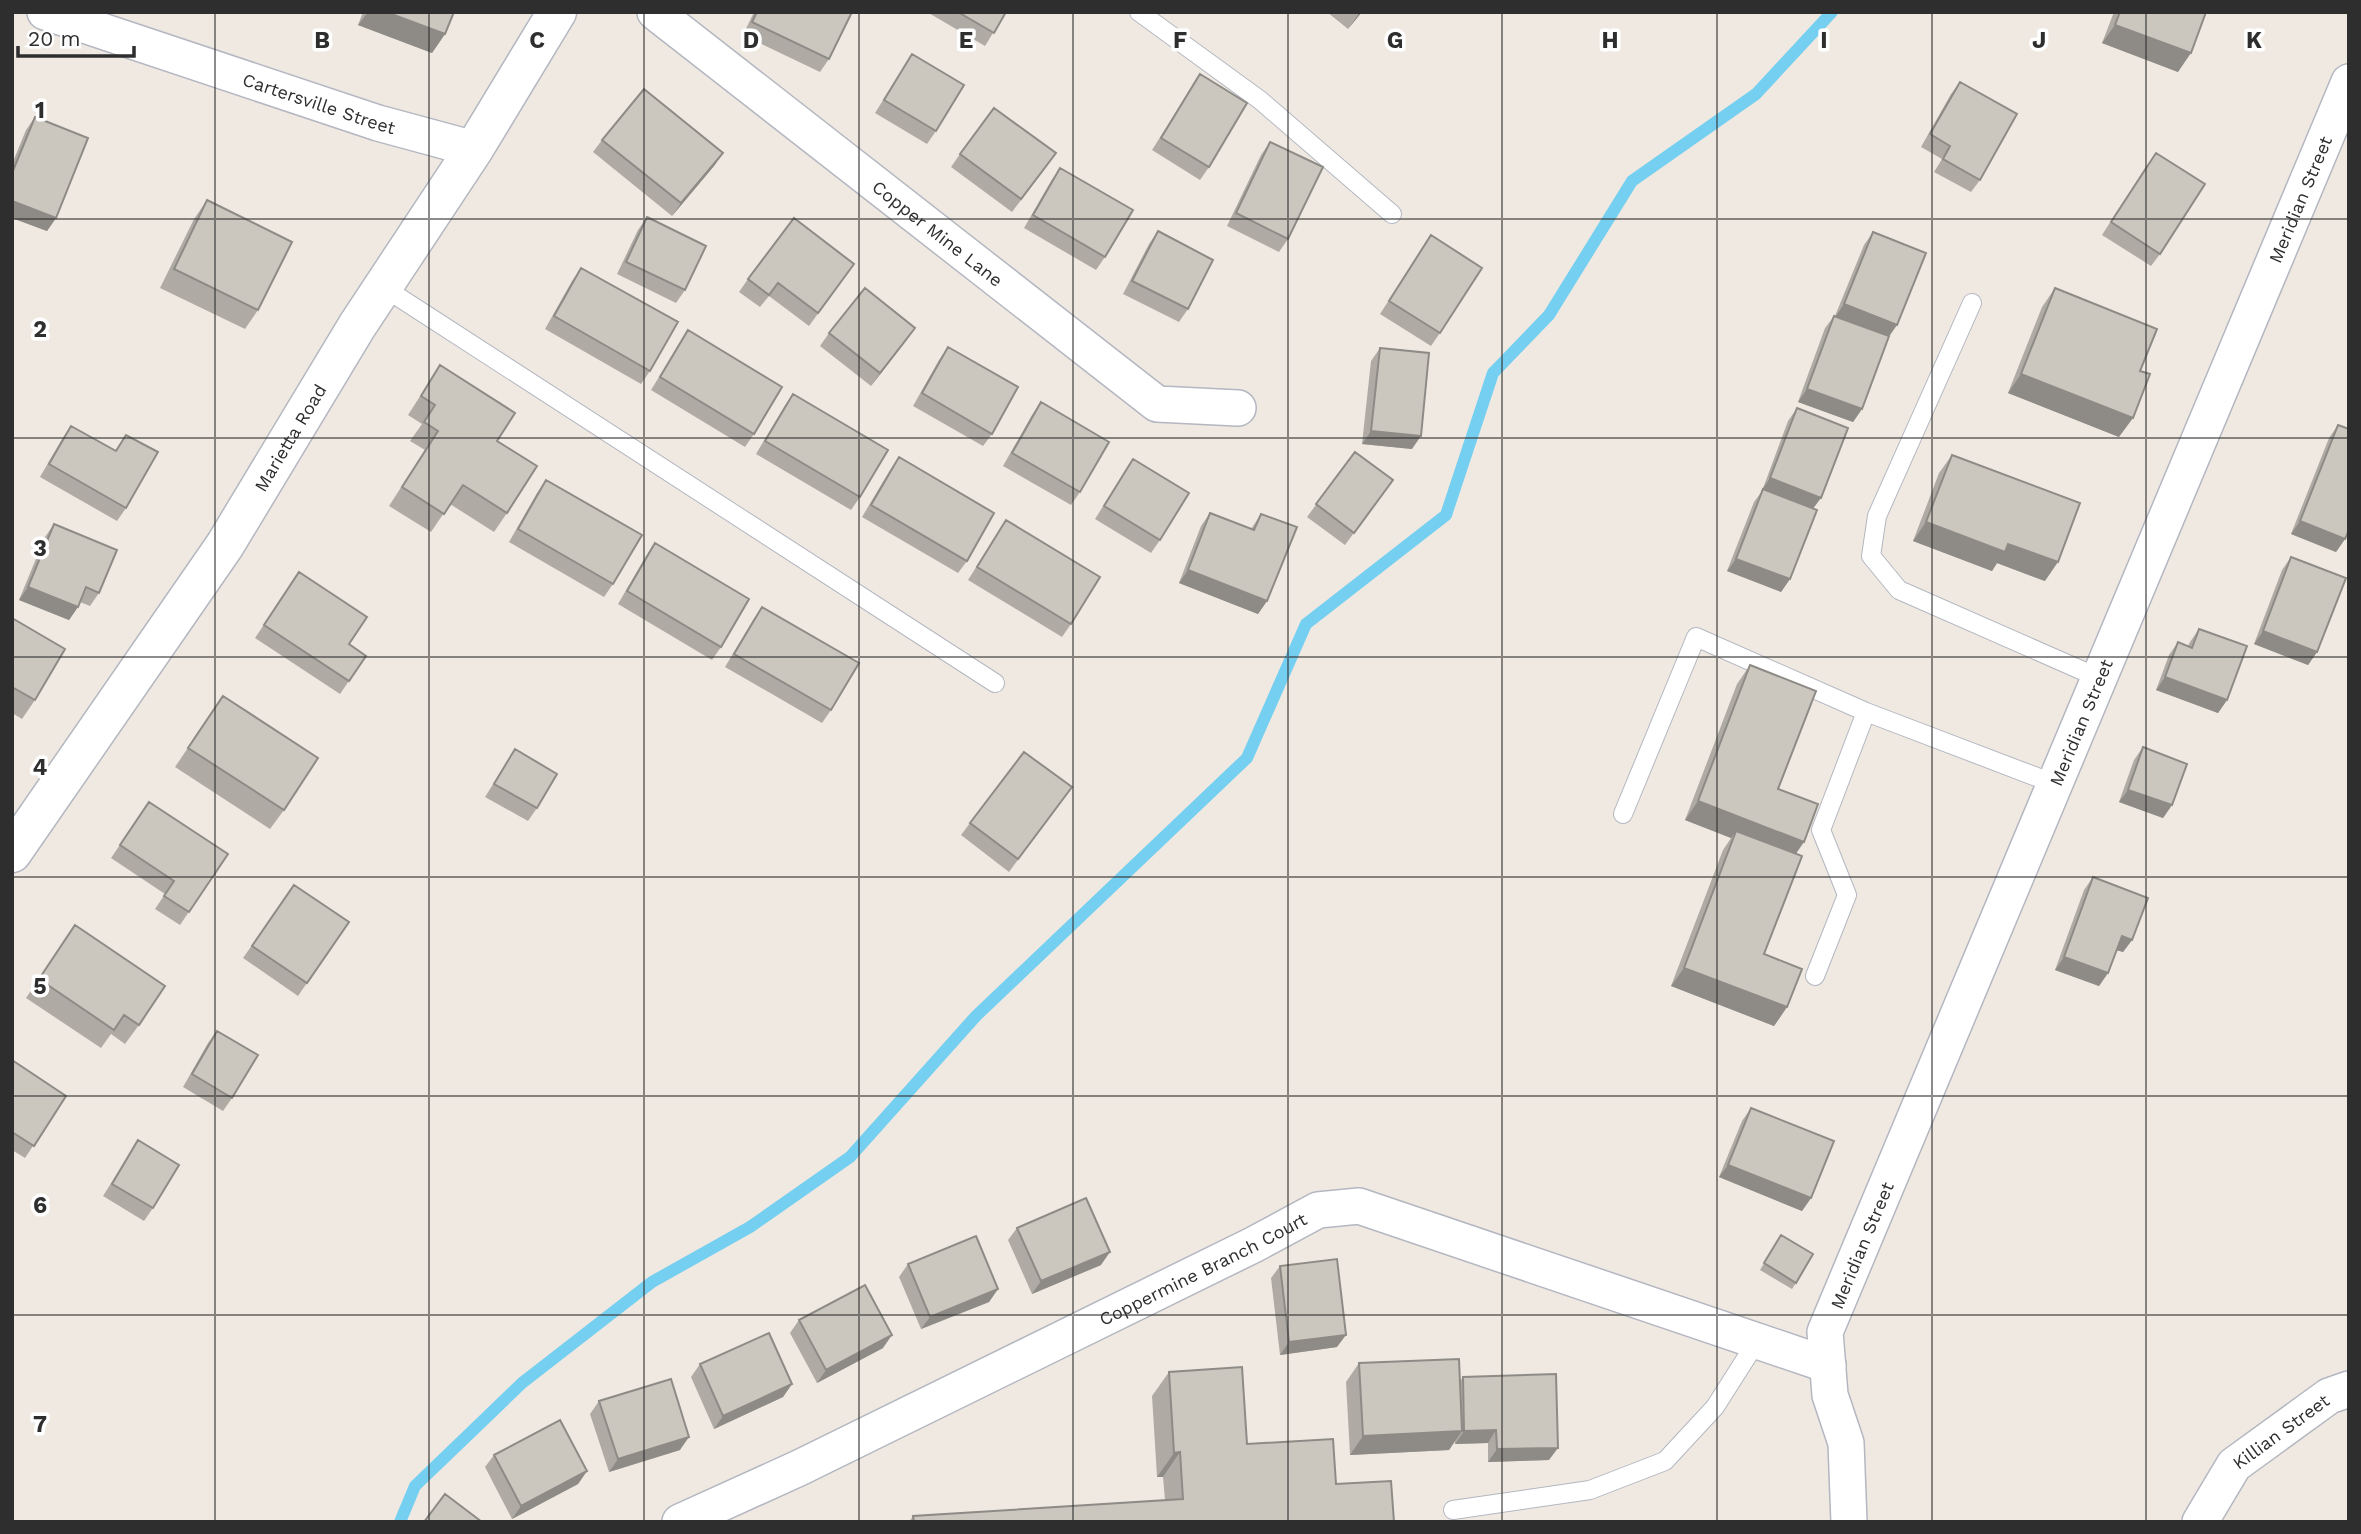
<svg xmlns="http://www.w3.org/2000/svg" width="2361" height="1534" font-family="'Work Sans',sans-serif">
<style>
.lines{fill:none;stroke-linecap:round;stroke-linejoin:round}
.stream{stroke:#75cff0;stroke-width:12}
.service-casing{stroke:#b4b7c1;stroke-width:20}
.minor-casing{stroke:#b4b7c1;stroke-width:38}
.tertiary-casing{stroke:#b4b7c1;stroke-width:41}
.service{stroke:#fff;stroke-width:18}
.minor{stroke:#fff;stroke-width:35}
.tertiary{stroke:#fff;stroke-width:38}
.wall{fill:#afaba4}
.shaded-wall{fill:#8e8b86}
.building{fill:#cbc7bf;stroke:#8e8b86;stroke-width:2}
.grid{fill:none;stroke:#2e2e2e;stroke-width:2;stroke-opacity:0.55}
.labels{text-anchor:middle;dominant-baseline:central;stroke-width:7;stroke-linejoin:round;paint-order:stroke}
.street-label{font-size:18px;fill:#2e2e2e;stroke:#fff}
.grid-label{font-size:23px;text-anchor:middle;font-weight:bold;fill:#2e2e2e;stroke:#fff;stroke-width:7;stroke-linejoin:round;paint-order:stroke}
</style>
<rect width="100%" height="100%" fill="#efe9e1"/>
<g class="lines">
<path class="stream" d="M400 1522 415 1486 522 1383 652 1282 750 1227 850 1157 976 1016 1247 758 1306 624 1446 515 1493 373 1549 315 1632 181 1756 94 1832 12"/>
<g class="service-casing">
<path id="service" d="M1139 12 1260 100 1392 214
M383 287 995 683
M1972 303 1877 516 1871 556 1899 590 2099 678
M1623 814 1696 637 1866 712 2055 784
M1815 976 1847 895 1821 830 1866 712
M1453 1510 1590 1490 1665 1461 1715 1407 1757 1341"/>
</g>
<g class="minor-casing">
<g id="minor">
<path id="s1" d="M45 12 378 123 474 149"/>
<path id="s2" d="M655 12 1157 404 1238 408"/>
<path id="s3" d="M680 1522 799 1468 1253 1245 1318 1210 1359 1206 1828 1365"/>
<path id="s4" d="M1849 1522 1846 1443 1830 1395 1825 1332 2349 82"/>
<path id="s5" d="M2200 1522 2234 1465 2329 1396 2349 1389"/>
</g>
</g>
<g class="tertiary-casing">
<g id="tertiary">
<path id="s6" d="M12 853 225 545 357 326 474 149 557 12"/>
</g>
</g>
<use href="#service" class="service"/>
<use href="#minor" class="minor"/>
<use href="#tertiary" class="tertiary"/>
</g>
<path class="wall" d="M363 12H454L445 34 432 53 358 25Z
M754 12H848L829 59 820 72 743 35Z
M927 12H1006L985 46Z
M1327 12H1362L1348 29Z
M2114 12H2206L2178 72 2102 43Z
M912 54 936 131 927 144 875 113Z
M1200 74 1209 167 1200 180 1152 150Z
M1960 82 1980 180 1971 192 1934 172 1942 159 1921 147 1951 94Z
M35 117 56 218 47 231 12 218V164L26 130Z
M602 140 723 153 714 166 672 216 593 152Z
M1270 142 1288 239 1279 252 1227 226 1261 155Z
M960 154 1047 166 1012 212 951 167Z
M2147 165 2160 254 2151 266 2102 235Z
M1060 168 1105 257 1096 270 1024 228 1051 181Z
M207 200 258 310 245 329 160 288 194 219Z
M647 217 685 290 676 303 617 274 638 230Z
M1158 231 1188 309 1179 322 1123 294 1149 244Z
M1873 232 1889 336 1862 409 1853 422 1798 402 1825 328 1834 316H1835L1864 245Z
M1431 235 1440 333 1431 346 1380 314Z
M581 268 650 371 641 384 545 329 572 281Z
M845 276 809 326 769 296 760 307 739 292 748 279Z
M2055 288 2140 371 2119 437 2008 393 2042 307Z
M915 328 871 386 820 346 829 333Z
M688 330 754 434 745 447 651 390Z
M948 347 992 434 983 446 913 406 939 360Z
M1380 348 1412 449 1362 444 1371 361Z
M440 365 497 441 507 513 494 532 450 504 431 532 389 506 425 450 410 441 422 424 408 415Z
M793 394 860 497 851 510 756 454 784 407Z
M1041 402 1080 492 1071 505 1003 466 1032 415Z
M1797 408 1813 509 1790 579 1781 592 1727 571 1754 502 1762 491 1788 421Z
M2338 425 2348 532 2345 539 2336 552 2291 534 2329 438Z
M71 426 115 451 126 435V508L117 521 40 477 62 439Z
M1355 452 1393 480 1345 545 1307 517Z
M1952 455 2045 581 1997 563 1992 571 1913 541 1939 473Z
M899 457 967 561 958 573 862 517 890 470Z
M1133 459 1160 540 1151 553 1095 519Z
M546 480 613 584 604 597 509 542 537 493Z
M1210 513 1251 529 1261 514 1267 601 1258 614 1179 583 1201 526Z
M1006 520 1071 624 1062 637 968 580Z
M54 524 99 593 90 606 80 602 78 607 69 620 19 600 45 537Z
M655 543 721 647 712 660 618 604 646 556Z
M2291 557 2317 652 2308 665 2254 644 2282 570Z
M299 572 349 644 366 656 340 694 255 638Z
M762 607 831 710 822 723 725 667 753 620Z
M12 618 35 700 22 719 12 713Z
M2199 629 2227 700 2218 713 2156 690 2169 655 2178 642 2188 646 2190 642Z
M1750 665 1778 789 1795 854 1764 954 1787 1007 1774 1026 1671 986 1723 850 1731 838 1685 820 1737 684Z
M223 696 284 810 270 829 175 767Z
M2143 747 2172 805 2163 818 2119 802 2134 760Z
M515 749 537 808 528 821 485 797Z
M1072 787 1009 872 961 835 970 823Z
M149 802 228 854 180 925 155 909 165 894 111 858Z
M2093 877 2132 940 2123 952 2116 950 2108 973 2099 986 2055 970 2084 890Z
M294 885 349 922 298 996 243 958Z
M75 925 139 1025 125 1044 111 1034 101 1048 26 998Z
M217 1031 232 1098 223 1111 183 1087 208 1043Z
M12 1060 66 1096 25 1158 12 1150Z
M1751 1108 1811 1198 1802 1211 1719 1177 1742 1121Z
M138 1140 153 1208 144 1221 103 1196Z
M1017 1228 1101 1265 1032 1294 1008 1240Z
M1781 1235 1796 1283 1792 1289 1760 1270Z
M908 1264 998 1289 989 1302 921 1329 899 1277Z
M1280 1266 1337 1347 1280 1355 1271 1278Z
M799 1320 883 1348 817 1383 790 1333Z
M1359 1363 1460 1381 1463 1377 1549 1460 1488 1462V1443L1455 1444V1441L1449 1450 1350 1455 1346 1382Z
M700 1364 792 1384 783 1397 714 1429 691 1377Z
M1169 1372 1247 1444 1336 1484 1394 1522H909L913 1516 1165 1500 1163 1477H1157L1152 1396Z
M599 1401 680 1450 609 1472 590 1414Z
M494 1455 587 1471 578 1484 512 1519 485 1467Z"/>
<path class="shaded-wall" d="M368 12H386L445 34 432 53 358 25Z
M1360 12H1362L1348 29Z
M2115 25 2191 53 2178 72 2102 43Z
M723 153 714 166 672 216 681 203Z
M12 201 56 218 47 231 12 218Z
M1844 304 1897 325 1888 338 1835 317Z
M915 328 906 341 871 386 880 373Z
M2021 374 2133 418 2119 437 2008 393Z
M1807 389 1862 409 1853 422 1798 402Z
M1371 431 1421 436 1412 449 1362 444Z
M1770 478 1821 498 1812 510 1761 491Z
M2300 521 2345 539 2336 552 2291 534Z
M1926 522 2008 544 2058 562 2045 581 1997 563 1992 571 1913 541Z
M1736 559 1790 579 1781 592 1727 571Z
M1188 570 1267 601 1258 614 1179 583Z
M28 587 78 607 69 620 19 600Z
M2263 631 2317 652 2308 665 2254 644Z
M2165 677 2227 700 2218 713 2156 690Z
M2128 790 2172 805 2163 818 2119 802Z
M1698 801 1804 842 1791 861 1736 831 1731 838 1685 820Z
M2122 936 2132 940 2123 952 2113 949Z
M2064 957 2108 973 2099 986 2055 970Z
M1684 968 1787 1007 1774 1026 1671 986Z
M1728 1165 1811 1198 1802 1211 1719 1177Z
M1110 1252 1101 1265 1032 1294 1041 1281Z
M998 1289 989 1302 921 1329 930 1317Z
M892 1335 883 1348 817 1383 826 1370Z
M1346 1335 1337 1347 1280 1355 1289 1342Z
M792 1384 783 1397 714 1429 723 1416Z
M1496 1430 1488 1443 1455 1444 1464 1431Z
M1462 1431 1449 1450 1350 1455 1363 1436Z
M689 1437 680 1450 609 1472 618 1459Z
M1558 1448 1549 1460 1488 1462 1497 1449Z
M1180 1452 1163 1477H1157L1174 1453Z
M587 1471 578 1484 512 1519 521 1506Z"/>
<path class="building" d="M386 12H454L445 34Z
M757 12H848L851 14 829 59 752 22Z
M958 12H1006L994 33Z
M2120 12H2206L2191 53 2115 25Z
M912 54 964 85 936 131 884 100Z
M1200 74 1247 103 1209 167 1161 138Z
M1960 82 2017 114 1980 180 1943 159 1950 146 1930 134Z
M644 89 723 153 681 203 602 140Z
M994 108 1056 153 1021 199 960 154Z
M35 117 88 138 56 218 12 201V173Z
M1270 142 1323 167 1288 239 1236 213Z
M2156 153 2205 184 2160 254 2111 222Z
M1060 168 1133 210 1105 257 1033 215Z
M207 200 292 242 258 310 174 269Z
M647 217 706 246 685 290 626 262Z
M794 218 854 264 818 313 778 283 769 295 748 279Z
M1158 231 1213 260 1188 309 1132 281Z
M1873 232 1926 253 1897 325 1844 304Z
M1431 235 1482 268 1440 333 1389 301Z
M581 268 678 322 650 371 554 316Z
M865 288 915 328 880 373 829 333Z
M2055 288 2157 329 2140 371 2150 374 2133 418 2021 374Z
M1834 316 1889 336 1862 409 1807 389Z
M688 330 782 387 754 434 660 377Z
M948 347 1018 387 992 434 922 393Z
M1380 348 1429 353 1421 436 1371 431Z
M440 365 515 413 497 441 537 466 507 513 463 485 444 514 402 487 438 431 424 422 435 405 421 396Z
M793 394 888 450 860 497 765 441Z
M1041 402 1109 442 1080 492 1012 453Z
M1797 408 1848 428 1821 498 1770 478Z
M2338 425 2349 429V530L2345 539 2300 521Z
M71 426 116 451 126 435 158 452 126 508 49 464Z
M1355 452 1393 480 1354 533 1316 504Z
M1952 455 2080 503 2058 562 2008 544 2005 552 1926 522Z
M899 457 994 513 967 561 871 505Z
M1133 459 1189 493 1160 540 1104 506Z
M546 480 642 535 613 584 518 529Z
M1763 489 1817 510 1790 579 1736 559Z
M1210 513 1254 530 1261 514 1297 527 1267 601 1188 570Z
M1006 520 1100 577 1071 624 977 567Z
M54 524 117 550 99 593 86 587 78 607 28 587Z
M655 543 749 599 721 647 627 591Z
M2291 557 2346 578 2317 652 2263 631Z
M299 572 367 617 349 644 366 656 349 681 264 625Z
M762 607 859 663 831 710 734 654Z
M12 618 65 649 35 700 12 687Z
M2199 629 2247 646 2227 700 2165 677 2178 642 2192 648Z
M1750 665 1816 691 1778 789 1818 804 1804 842 1698 801Z
M223 696 318 758 284 810 188 748Z
M2143 747 2187 764 2172 805 2128 790Z
M515 749 557 774 537 808 494 784Z
M1024 752 1072 787 1018 859 970 823Z
M149 802 228 854 189 912 164 896 174 881 120 845Z
M1736 831 1802 856 1764 954 1802 969 1787 1007 1684 968Z
M2093 877 2148 898 2132 940 2122 936 2108 973 2064 957Z
M294 885 349 922 307 983 252 946Z
M75 925 165 986 139 1025 124 1015 114 1030 39 979Z
M217 1031 258 1055 232 1098 192 1074Z
M12 1060 66 1096 34 1146 12 1132Z
M1751 1108 1834 1141 1811 1198 1728 1165Z
M138 1140 179 1165 153 1208 112 1184Z
M1086 1198 1110 1252 1041 1281 1017 1228Z
M1781 1235 1813 1254 1796 1283 1764 1263Z
M976 1236 998 1289 930 1317 908 1264Z
M1337 1259 1346 1335 1289 1342 1280 1266Z
M865 1285 892 1335 826 1370 799 1320Z
M769 1333 792 1384 723 1416 700 1364Z
M1459 1359 1462 1431 1363 1436 1359 1363Z
M1242 1367 1247 1444 1333 1439 1336 1484 1391 1481 1394 1522H914L913 1516 1183 1499 1180 1452 1174 1453 1169 1372Z
M1556 1374 1558 1448 1497 1449 1496 1430 1464 1431 1463 1377Z
M671 1379 689 1437 618 1459 599 1401Z
M560 1420 587 1471 521 1506 494 1455Z
M445 1494 482 1522H424Z"/>
<path class="grid" d="M215 12V1522M429 12V1522M644 12V1522M859 12V1522M1073 12V1522M1288 12V1522M1502 12V1522M1717 12V1522M1932 12V1522M2146 12V1522M12 219H2349M12 438H2349M12 657H2349M12 877H2349M12 1096H2349M12 1315H2349"/>
<g class="labels">
<g class="street-label">
<text stroke="none"><textPath href="#s1" startOffset="289">Cartersville Street</textPath></text>
<text stroke="none"><textPath href="#s4" startOffset="1421">Meridian Street</textPath></text>
<text stroke="none"><textPath href="#s2" startOffset="359">Copper Mine Lane</textPath></text>
<text stroke="none"><textPath href="#s6" startOffset="500">Marietta Road</textPath></text>
<text stroke="none"><textPath href="#s4" startOffset="854">Meridian Street</textPath></text>
<text stroke="none"><textPath href="#s4" startOffset="287">Meridian Street</textPath></text>
<text stroke="none"><textPath href="#s3" startOffset="581">Coppermine Branch Court</textPath></text>
<text stroke="none"><textPath href="#s5" startOffset="124">Killian Street</textPath></text>
</g>
</g>
<g class="grid-label">
<text x="322" y="48">B</text>
<text x="537" y="48">C</text>
<text x="751" y="48">D</text>
<text x="966" y="48">E</text>
<text x="1180" y="48">F</text>
<text x="1395" y="48">G</text>
<text x="1610" y="48">H</text>
<text x="1824" y="48">I</text>
<text x="2039" y="48">J</text>
<text x="2254" y="48">K</text>
<text x="40" y="118">1</text>
<text x="40" y="337">2</text>
<text x="40" y="556">3</text>
<text x="40" y="775">4</text>
<text x="40" y="994">5</text>
<text x="40" y="1213">6</text>
<text x="40" y="1432">7</text>
</g>
<rect width="2361" height="1534" fill="none" stroke="#2e2e2e" stroke-width="28"/>
<path d="M18 46v10h116v-10" fill="none" stroke="#2e2e2e" stroke-width="3.5"/>
<text x="28" y="46" font-size="21" fill="#2e2e2e" stroke="#ffffff" stroke-width="5" paint-order="stroke">20 m</text>
</svg>
